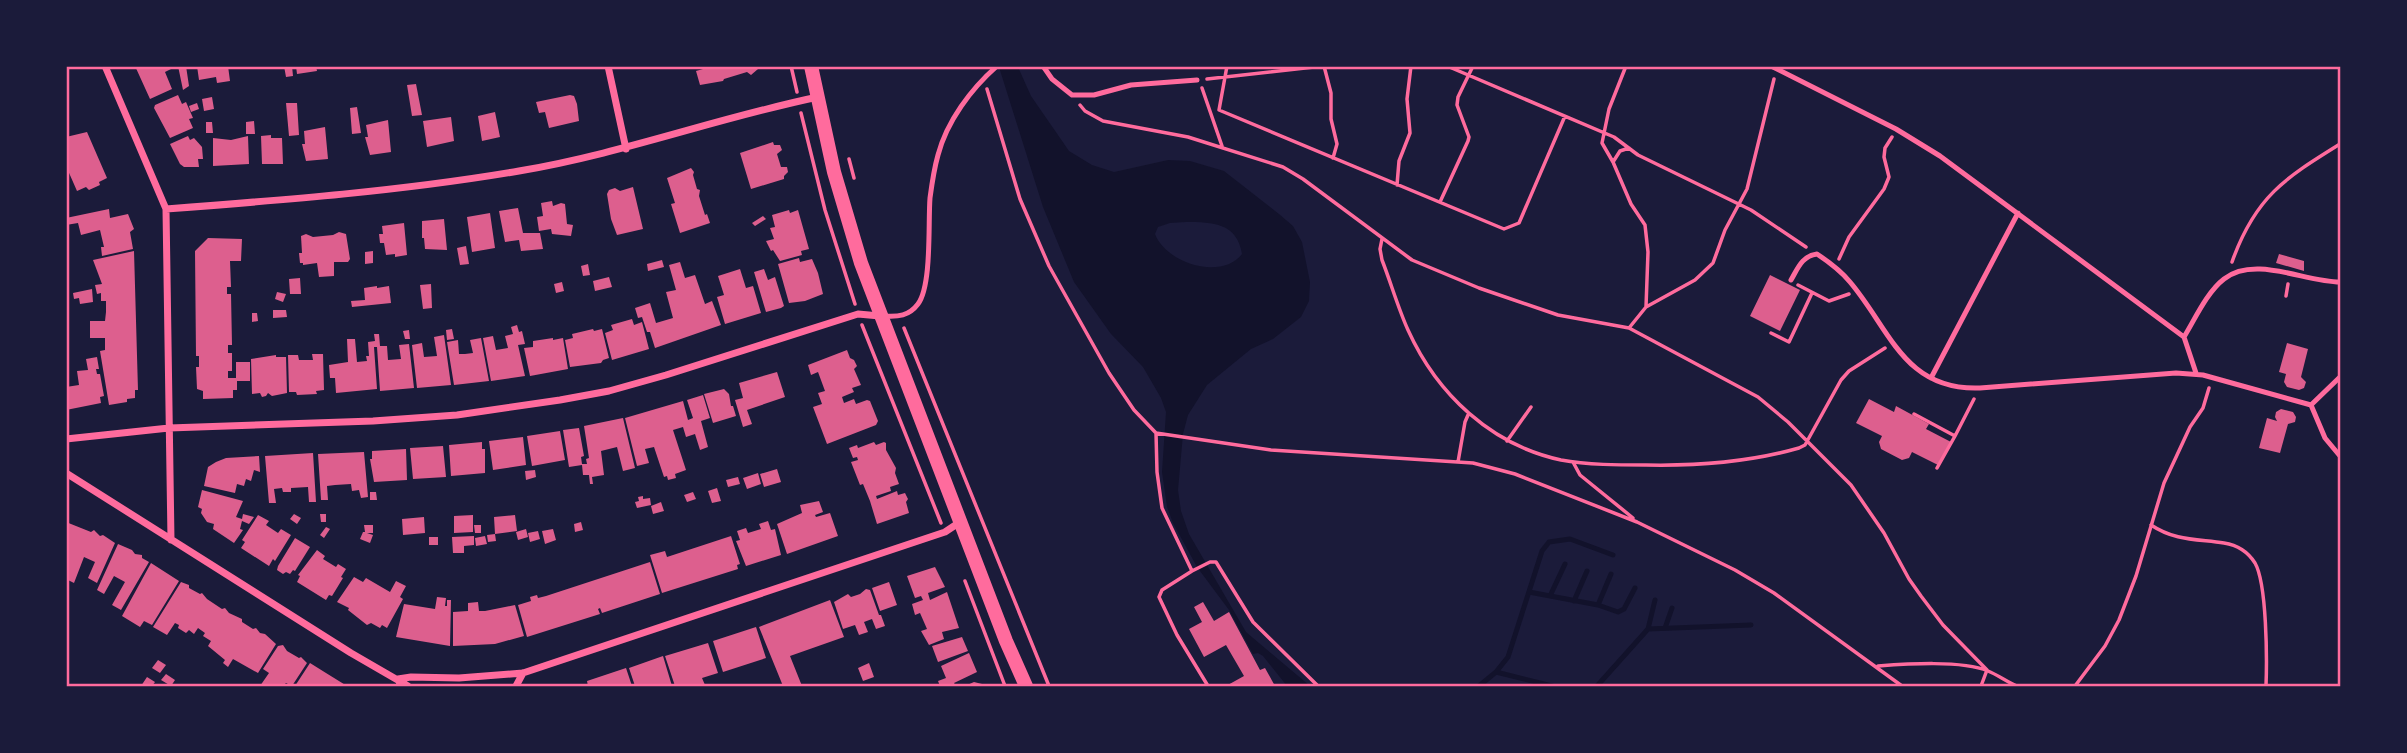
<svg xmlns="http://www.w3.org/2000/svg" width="2407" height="753" font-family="Cabin,sans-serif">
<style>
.water{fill:#12122b;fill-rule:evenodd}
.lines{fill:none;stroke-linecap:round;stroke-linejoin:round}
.stream{stroke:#12122b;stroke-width:5}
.building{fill:#dd5f8e}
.path{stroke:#ff6b9d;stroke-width:3.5}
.service{stroke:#ff6b9d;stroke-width:5}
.minor{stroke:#ff6b9d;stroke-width:7}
.secondary{stroke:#ff6b9d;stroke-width:14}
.neatline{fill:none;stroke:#ff6b9d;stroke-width:2.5}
</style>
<rect width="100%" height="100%" fill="#1b1b3a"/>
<path class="water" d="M999 67H1018L1031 96 1069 151 1092 165 1114 172 1168 160 1190 161 1224 171 1279 214 1293 226 1302 242 1310 282 1309 301 1301 317 1273 339 1251 349 1207 385 1188 415 1183 434 1178 490 1181 511 1189 534 1246 632 1310 686H1287L1263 656 1258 653 1253 654 1229 610 1197 567 1173 523 1167 507 1162 472 1166 412 1161 398 1143 367 1111 334 1074 282 1043 207ZM1186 222C1213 222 1237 223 1242 254 1221 281 1166 263 1155 234L1158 227 1170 223Z"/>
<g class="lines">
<path class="stream" d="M1529 592 1598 605 1618 612 1624 609 1635 588
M1550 596 1565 564
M1574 601 1587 571
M1598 605 1611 574
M1665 628 1672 608
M1648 629 1655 600
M1496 672 1552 686
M1479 686 1496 672 1508 657 1542 551 1549 542 1570 539 1613 555
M1597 686 1648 629 1751 625"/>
</g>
<path class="building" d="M135 66H177L165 72 172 89 150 99Z
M178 66H186L189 86 183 90Z
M197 66H228L230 81 217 83 216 77 199 80Z
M284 66H292L293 76 286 77Z
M296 66H316L317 71 297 74Z
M703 66H757L758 69 751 75 747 72 724 79 723 81 700 85 696 71 703 69Z
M416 84 422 115 412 116 407 85Z
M178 95 182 104 186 102 193 118 189 119 193 128 170 138 154 108 155 105Z
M570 95 574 96 577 104 579 121 549 128 545 112 539 113 536 102Z
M212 97 214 109 204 111 202 99Z
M197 103 199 109 191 112 189 106Z
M286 103H297L299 135 289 136Z
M357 107 361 133 352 134 350 108Z
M495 112 500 137 482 141 478 116Z
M451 117 454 141 427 147 423 121Z
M388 120 391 152 370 155 365 137H368L366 125Z
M254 121 255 134H246V122Z
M206 122H212L213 133H206Z
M325 127 328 159 306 161 302 144H305L304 131Z
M87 132 107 178 99 182 100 185 89 190 86 187 77 191 66 166V137Z
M271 135V138H282L283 164H262L261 136Z
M188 136 190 140 194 138 202 147 203 159H198L199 167H184L180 164 170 144Z
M248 136 249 164 213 166V138L231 140Z
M773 142 774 145H780L782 150 777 154 781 167H787L788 172 784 176V179L751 189 740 153Z
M691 168 694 172 693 175 697 189 700 190 699 196 705 215 707 214 710 223 680 233 671 204 675 203 667 178Z
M633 187 643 229 617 235 611 219 607 194 609 190 615 188 620 191Z
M552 201 553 206 561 203 565 204 567 224 573 225 571 236 552 234 551 229 539 231 537 217 543 216 541 203Z
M518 208 523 233H540L543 249 521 251 519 240 505 242 499 211Z
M109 209 110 218 128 214 134 229 130 232 133 249 102 256 101 247H104L100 230 81 235 78 223 66 225V218Z
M789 210 790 213 798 210 809 249 801 251 802 255 780 261 773 250 771 251 766 241 774 239 770 228 775 227 772 215Z
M490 213 495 248 472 252 467 217Z
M763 216 766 219 755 226 752 223Z
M444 219 447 250 425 249 424 238H422V221Z
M404 223 407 255 395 257V254L386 255 384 243H380L379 234H383L382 226Z
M339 232 346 234 350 259 348 262H334V276L319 277 317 263 303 265V263H300L299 253H302L301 236 306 234 313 237 333 235Z
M208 238 242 239 241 261H230L231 287H227V294H231L232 345H228V353H232V371H228V378H236V362H250V381H237V390H233V398L203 399V391L197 389 196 367H199V356H196L195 251Z
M466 246 469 264 460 265 457 248Z
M134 251 138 390H135V398L127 399V402L109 405 100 351 105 350V338H90V321H105L106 312V301H101V293L97 294 95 285 102 284 93 260Z
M373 251V263L365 264V252Z
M2279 254 2304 261V271L2276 263Z
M799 258 800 262 812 259 818 273 823 294 805 301 789 303 778 264Z
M662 260 664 267 648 271 647 264Z
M680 262 685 278 695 275 705 304 712 301 721 325 655 348 650 332H647L642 317 638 318 635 308 650 303 656 323 673 318 666 292 676 290 669 265Z
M588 264 590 275 583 276 581 266Z
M740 269 746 288 753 286 761 313 725 324 717 297 724 295 718 276Z
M764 269 768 280 775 277 784 306 781 308 766 312 754 272Z
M1770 275 1800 290 1780 331 1750 316Z
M609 277 612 287 595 291 593 281Z
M300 278 301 294H290L289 279Z
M562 282 564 291 556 293 554 284Z
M431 284 432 308 423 309 420 285Z
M377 286V288L389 286 391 303 352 307 351 301 365 300 364 288Z
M92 289 93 302 80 304 79 298 74 299 73 293Z
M277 292 286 294 283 302 275 299Z
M273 310H286L287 317 273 318Z
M252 313H257L258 321 252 322Z
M632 319 634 325 642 322 649 349 612 360 605 333 613 330 611 325Z
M517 325 519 332 522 331 525 344 518 345 525 376 491 381 483 338 493 336 496 350 508 348 505 336 513 334 511 327Z
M452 329 454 339 447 340 446 330Z
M593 329 594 331 602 329 609 358 603 360 601 363 570 367 565 340 573 338 572 334Z
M409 330 410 339H405L403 331Z
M374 334H379L380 346H387L388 360 401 359 399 345 409 344 414 388 380 391 377 347H374L377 389 336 393 335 378H330L329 365 348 362 347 339H355L357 362 367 361 366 356H369L368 342 375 341Z
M444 335 451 385 417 388 412 345 422 343 424 357 437 356 434 337Z
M481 338 489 381 454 385 447 342 458 340 459 354H465L473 353 470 340Z
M553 338V340L563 338 568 369 530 376 524 348 533 347V341Z
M2287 343 2308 349 2301 377 2306 382 2304 388 2299 390 2287 387 2284 382 2286 374 2279 372Z
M847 350 850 358 854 360 857 366 854 369 861 385 852 388 854 392 842 397 844 403 854 399 856 404 867 400 870 401 878 421 876 425 827 444 813 407 822 404 818 393 825 391 818 372 811 375 808 365Z
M312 354H323L324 390 316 391 317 394 297 395 296 392H289L288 355H298L299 360H313Z
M276 355V357H286L287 393 272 396 268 393 266 396 262 397 260 393 252 394 251 359Z
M97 357 99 369H96L97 374H100L104 396 100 397 101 403 66 410V387L79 385 77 371 88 370 86 359Z
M777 372 785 397 747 410 752 424 743 427 735 400 743 398 739 383Z
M724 389 729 394 731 406H733L736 416 713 423 704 394Z
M703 395 710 418 701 421 708 447 700 450 695 434 686 437 683 427 673 430 686 470 675 474 676 478 668 480 667 476 664 477 654 447 645 449 649 463 637 466 625 418 683 401 688 420 693 418 687 400Z
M1869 399 1894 412 1896 406 1929 424 1926 429 1951 442 1938 465 1912 452 1909 458 1902 460 1881 449 1879 442 1882 436 1856 423Z
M2281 409 2293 412 2296 417 2295 422 2288 424 2280 453 2259 448 2267 418 2277 421 2275 417 2276 412Z
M623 418 635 468 623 471 617 447 601 451 604 475 592 477 593 484H590L589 475H583L582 465 569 467 563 430 579 428 584 456 581 457 582 464H587L586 459 589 458 584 426Z
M560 431 565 460 532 466 527 436Z
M523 437 526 465 493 470 489 441Z
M482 442V449H485V473L451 476 449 445Z
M874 442 876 445 884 442 886 443V450L896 468 895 473 899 484 890 487 891 491 876 496 877 499 897 491 898 495 905 493 908 499 906 502 909 513 877 524 870 501 863 484 860 485 851 462 858 460 857 457 853 458 849 448 857 445 858 448Z
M443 446 446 477 413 479 410 448Z
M406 449 407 480 374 482 370 459H372V451Z
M364 452 368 497 361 498 359 490 352 491 351 484 335 485 327 486 328 500H321L318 454Z
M313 453 316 502H309L308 487 291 488V492H283L282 488 274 489 276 503H269L265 456Z
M259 456 260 472 254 470 251 481 246 479 244 486 237 484 235 493 204 486 208 467 216 462 226 458Z
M777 469 781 482 764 487 760 474Z
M535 470 536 477 526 480 525 471Z
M758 473 761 484 747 489 743 478Z
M738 477 740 484 728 487 726 480Z
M717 488 721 501 712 503 708 491Z
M202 490 243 501 236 517 242 519 243 514 254 517 249 524 242 521 240 529 243 530 234 543 213 529 214 524 207 522 201 513 202 509 198 507Z
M370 492H376L377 500H370Z
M693 492 696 499 687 502 684 495Z
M643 496V499L650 498 651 505 637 508 635 502 639 501 638 497Z
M819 501 823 512 815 515 816 517 830 513 838 536 787 554 777 524 802 513 800 505Z
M661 502 664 511 653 514 651 506Z
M294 514 301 518 297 524 290 519Z
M320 514H326V522H321Z
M258 515 269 521 266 525 278 533 281 529 291 535 275 561 273 559 269 566 241 548 245 542 242 540Z
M473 515V532L454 533V516Z
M515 515 517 531 495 534 494 517Z
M424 517 425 533 403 535 402 519Z
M768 521 771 530 775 529 781 555 746 566 736 541 740 540 737 531 746 528 748 533 761 529 759 524Z
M66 522 91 532 94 530 100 536 103 535 115 543 97 583 88 578 95 562 84 557 74 583 66 579Z
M581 522 583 530 575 532 574 524Z
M364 525H373V533H367L373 535 370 543 360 539 363 532H365Z
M474 525H481V533H475Z
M326 527 330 529 324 538 320 535Z
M526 529 528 537 518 540 516 532Z
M553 529 556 540 545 544 542 531Z
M538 531 540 539 530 542 528 533Z
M495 534 496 541 488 542 487 535Z
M474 536V545L464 546V553H453L452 537Z
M485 536 487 544 476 546 475 538Z
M731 536 740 564 737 565 738 569 662 593 650 555 665 551 667 557Z
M429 537H438V545H429Z
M295 538 310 547 295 571 293 570 290 574 286 572 283 574 277 570 278 566Z
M118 544 132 550 135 554 142 555V558L149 562 121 610 112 605 125 582 114 576 104 594 97 590Z
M317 550 325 556 323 559 336 567 338 564 346 569 341 577 343 578 332 596 329 595 326 600 297 582 300 576 298 575Z
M650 562 660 594 602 613 600 608 598 609 600 614 527 637 518 605 531 601 530 597 537 595 538 598 546 596Z
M151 563 179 581 152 625 144 621 140 627 122 616Z
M935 567 945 587 928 593 930 600 947 592 959 628 942 632 944 639 929 645 921 631 927 629 920 613 915 615 912 604 923 600 921 596 915 598 907 576Z
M354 577 363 582 366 578 390 592 396 581 406 586 400 597 403 599 387 628 382 625 380 628 371 623 367 625 348 610 349 608 337 602Z
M181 582 189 585V588L200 594 202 593 207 599 222 609 225 608 229 613 242 619V622L253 629 256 628 260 633 265 634 276 644 258 673 233 659 228 667 223 663 225 660 208 646 211 641 203 636 205 633 198 628 194 634 189 630 186 633 178 628 179 625 175 623 167 635 153 627Z
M889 582 897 605 880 611 872 588Z
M866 589 870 590 879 615H881L885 626 876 629 872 619 864 622 868 632 859 635 855 625 843 629 834 602 848 594 851 597 860 594Z
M437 597 446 598 445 606H447V600H451L450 646 396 637 404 604 435 609Z
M830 600 844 637 790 656 802 686H783L759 627Z
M478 602 479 611H485L515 605 524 636 495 644 453 646V612L468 611V603Z
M1203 602 1214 621 1229 612 1260 670 1265 668 1275 686H1226L1244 676 1226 645 1204 657 1189 629 1202 622 1194 607Z
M756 627 766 658 723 672 713 641Z
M962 637 968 651 938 662 932 646Z
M708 643 718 673 702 678 705 685 701 686H675L665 656Z
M283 645 287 651 299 658 301 657 307 663 292 686 286 683 283 686H260L269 673 263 669 278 646Z
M969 653 977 672 954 683 956 686H940L938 681 946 678 941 666Z
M663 656 672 686H635L629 668Z
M158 660 166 665 160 673 152 668Z
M310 663 326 673 347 686H295Z
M869 663 874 677 863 681 858 668Z
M626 668 632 686H588L587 681Z
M166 674 175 680 171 686 161 680Z
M147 677 155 682 152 686H141Z
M974 682 982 684 984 686H965Z"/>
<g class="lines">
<path class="path" d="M791 66 797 92
M1227 66 1219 110 1504 229 1519 223 1565 116
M1324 66 1331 93V119L1337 144 1333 158
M1447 66 1614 137 1638 155 1751 210 1806 247
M1626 66 1609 109 1602 143 1613 162 1631 204 1645 225 1648 252 1646 307
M1207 79 1323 66
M1202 88 1222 146
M987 89 1020 199 1049 266 1109 373 1134 410 1156 433 1271 450 1473 463 1515 474 1637 522 1735 570 1774 593 1902 686
M1080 105 1085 111 1103 121 1188 137 1283 167 1303 179 1412 260 1479 288 1558 315 1629 328 1758 397 1788 422 1851 485 1884 533 1909 579 1921 596 1943 625 1987 670 1981 686
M801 113 825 210 855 304
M849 159 854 178
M1613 162 1620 151 1629 148
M1397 185 1399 161 1410 133 1407 99 1411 66
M1440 202 1468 141 1469 137 1457 105 1458 97 1473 66
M1382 239 1380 249 1382 260C1391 283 1398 308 1408 330 1437 394 1491 445 1561 460 1588 465 1618 465 1646 465 1696 466 1750 462 1799 448L1805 445 1841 380 1849 371 1885 348
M1839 259 1849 237 1884 189 1889 177 1884 157 1885 148 1892 137
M2232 262C2255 197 2285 178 2340 144
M1798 285 1829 301 1849 294
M2286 296 2288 284
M862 325 941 523
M904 328 1049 686
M1629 328 1646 307 1695 280 1713 263 1725 230 1747 189 1774 79
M1771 333 1789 342 1812 293
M1914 414 1955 436 1974 399
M1156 433 1157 472 1162 508 1192 571 1210 562H1216L1253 622 1318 686
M1507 441 1531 407
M1458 462 1465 422 1468 415
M1573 462 1580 475 1633 518
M1937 468 1955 436
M2151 525C2175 541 2197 539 2224 543 2237 545 2248 552 2255 563 2267 584 2267 660 2266 686
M1192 571 1162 590 1159 597 1177 635 1208 686
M965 581 1005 686
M1878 666C1906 664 1962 660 1988 671 1998 675 2007 682 2017 686
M2075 686 2105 646 2119 620 2136 576 2164 483 2190 427 2203 408 2209 388"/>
<path class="service" d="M1043 66 1052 79 1072 95H1094L1131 85 1197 80
M1771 66 1896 129 1940 156 2184 337 2196 373
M1791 280C1798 268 1802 256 1817 254 1829 262 1841 271 1850 282 1890 329 1904 391 1980 388L2176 373 2203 375 2311 405 2325 438 2340 456
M884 316C898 317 909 316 918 304 932 285 928 223 930 198 932 183 934 169 938 155 947 121 971 89 997 66
M2184 337C2195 319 2207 292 2224 279 2255 255 2305 282 2340 282
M1931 378 2018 213
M2311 405 2340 377"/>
<path class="minor" d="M105 66 166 209 171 540
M608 66 626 149
M166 209C284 200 402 191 519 171 621 154 717 118 818 97
M66 439 169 428 373 421 457 415 560 400 609 391 666 375 858 314 880 316
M66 473 351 653 408 686
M401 686 398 679 411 677 459 678 523 673 945 532 960 522
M516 686 523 673"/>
<path class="secondary" d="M811 66 834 172 861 263 1006 641 1026 686"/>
</g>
<rect width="2407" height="753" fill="none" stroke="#1b1b3a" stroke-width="136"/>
<rect x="68" y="68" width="2271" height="617" class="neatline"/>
</svg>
